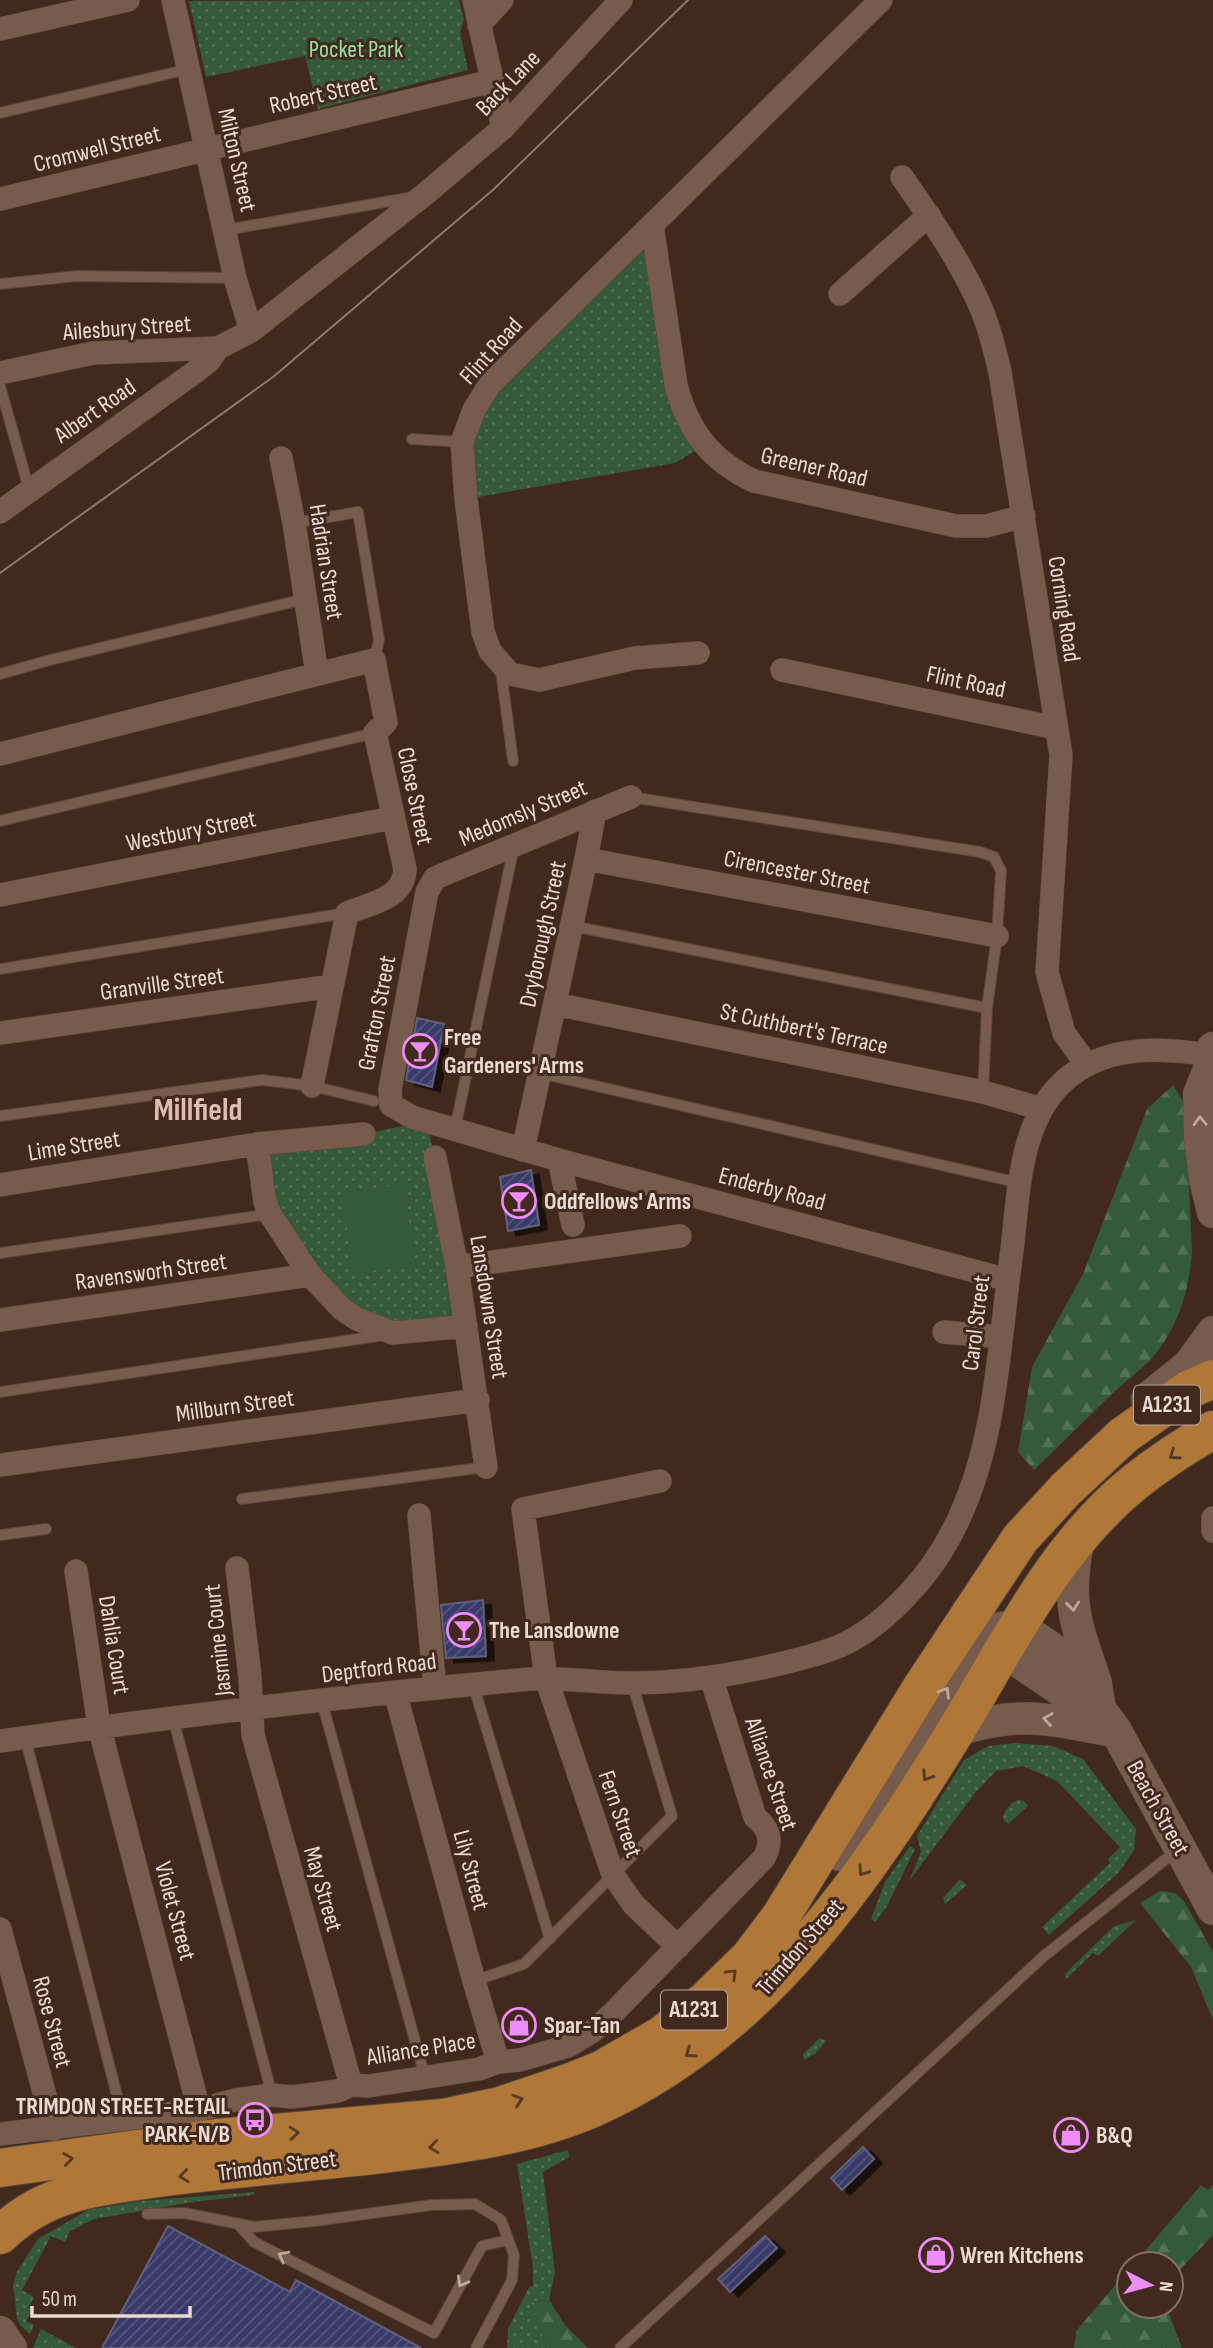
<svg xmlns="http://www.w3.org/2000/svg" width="1213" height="2348" font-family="'Sofia Sans Condensed',sans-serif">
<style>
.grass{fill:url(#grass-dots)}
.forest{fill:url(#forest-firs)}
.pitch{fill:#345a3a}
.building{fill:url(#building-hatch);stroke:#5f617c;stroke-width:2;filter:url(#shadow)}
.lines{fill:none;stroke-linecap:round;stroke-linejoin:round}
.lane-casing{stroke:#5b463b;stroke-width:12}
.street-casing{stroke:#5b463b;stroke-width:24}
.secondary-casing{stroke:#5b463b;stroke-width:33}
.highway-casing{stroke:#5b463b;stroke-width:40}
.lane{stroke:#775b4d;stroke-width:10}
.street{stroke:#775b4d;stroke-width:23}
.secondary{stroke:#775b4d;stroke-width:32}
.highway{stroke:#af7839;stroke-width:38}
.tram{stroke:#8f796f;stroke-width:2}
.oneway{stroke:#bda89d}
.oneway2{stroke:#583923}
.labels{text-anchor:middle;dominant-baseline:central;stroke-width:6;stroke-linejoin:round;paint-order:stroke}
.shield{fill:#42291d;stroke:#b9a69c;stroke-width:2}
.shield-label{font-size:23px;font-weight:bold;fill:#ecdbd3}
.park-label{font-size:24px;fill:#9ae1a4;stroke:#42291d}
.street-label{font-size:24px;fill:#ecdbd3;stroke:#42291d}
.poi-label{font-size:24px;font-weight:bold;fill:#ecdbd3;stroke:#42291d;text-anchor:start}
.district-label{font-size:32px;font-weight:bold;fill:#debeaf;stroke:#42291d}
</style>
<defs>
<pattern id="grass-dots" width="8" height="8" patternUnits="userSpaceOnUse" patternTransform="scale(1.75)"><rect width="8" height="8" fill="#345a3a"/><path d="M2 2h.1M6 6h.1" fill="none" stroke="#527156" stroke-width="1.8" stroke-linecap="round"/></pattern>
<pattern id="forest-firs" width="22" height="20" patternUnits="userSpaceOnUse" patternTransform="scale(1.75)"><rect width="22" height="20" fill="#345a3a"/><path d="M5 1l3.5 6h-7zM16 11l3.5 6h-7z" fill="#527156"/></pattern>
<pattern id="building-hatch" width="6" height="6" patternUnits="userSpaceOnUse" patternTransform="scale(1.75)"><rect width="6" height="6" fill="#393a69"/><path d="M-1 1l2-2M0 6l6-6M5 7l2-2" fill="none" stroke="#56567e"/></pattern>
<filter id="shadow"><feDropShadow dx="8" dy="4.5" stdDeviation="0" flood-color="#0009"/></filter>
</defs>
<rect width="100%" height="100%" fill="#42291d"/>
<path class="grass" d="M459 0 464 20 460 32 468 70 318 109 305 56 206 77 189 1Z
M652 225 676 385 705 445 675 463 466 499 474 410Z
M427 1121 466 1326H372L282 1235 257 1144 364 1134Z
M1016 1743 1053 1746 1083 1759 1136 1829 1134 1850 1119 1872 1049 1935 1042 1927 1110 1863 1108 1859 1120 1847 1057 1781 1023 1766 996 1771 975 1793 909 1881 921 1852 917 1836 964 1760 988 1746Z
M1018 1800 1024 1801 1028 1806 1008 1824 1003 1819C1004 1811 1010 1803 1018 1800Z
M910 1846 915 1849 887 1906 875 1922 871 1919 885 1882Z
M960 1879 967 1885 945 1904 943 1898Z
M1136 1920 1098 1956 1093 1953 1066 1979 1065 1974 1114 1926Z
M820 2038 826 2041 815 2054 804 2060 803 2054Z
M568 2150 569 2157 543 2172 555 2273 549 2300 531 2302 547 2348H507L508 2329 529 2287 533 2286V2268L517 2164Z
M255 2192 253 2195 193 2202 94 2219 70 2231 65 2242 51 2236 22 2290 34 2297 29 2307 33 2309 26 2321 34 2325 30 2334 20 2325 17 2318 13 2285 17 2272 38 2239 88 2210 140 2201Z
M41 2329 76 2348H33Z"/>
<path class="forest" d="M1173 1085 1185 1105 1192 1251C1190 1289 1177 1330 1151 1359 1139 1372 1124 1382 1111 1395 1085 1420 1060 1445 1034 1470L1018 1452 1032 1367 1083 1274 1147 1109Z
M1160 1891 1175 1893 1184 1901 1213 1952V2020L1191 1967 1140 1903Z
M1213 2184V2235L1171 2279V2264H1134L1201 2185 1208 2190Z
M1129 2269V2306H1166L1182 2348H1074L1076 2331Z
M549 2300 565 2325 588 2348H547L531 2302Z"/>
<path class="pitch" d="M404 1184 415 1265 353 1274 342 1193Z"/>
<path class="building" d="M417 1018 444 1024 432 1087 406 1080Z
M531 1170 539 1225 508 1231 500 1177Z
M483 1600 486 1656 446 1658 441 1605Z
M863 2147 874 2159 842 2190 831 2178Z
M168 2226 290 2292 296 2280 421 2348H102Z
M765 2236 777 2248 730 2292 718 2279Z"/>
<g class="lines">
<g class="lane-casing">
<path id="lane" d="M0 113 189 69
M226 230 413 197
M0 284 77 276 235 278
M0 386 29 489
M412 439 462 442
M294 523 358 512 379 640 374 660
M501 671 513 761
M0 674 50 660 305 599
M631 797 980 852 994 857 1001 871 997 936 987 1008 983 1092
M0 821 375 733
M572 926 987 1008
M0 969 346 913
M539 1073 1020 1183
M0 1116 262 1080 312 1086 374 1101
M455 1129 514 846
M0 1253 270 1214
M0 1392 385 1335
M242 1499 486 1467
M0 1535 46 1529
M473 1684 550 1939
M322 1702 425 2077
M173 1718 272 2095
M25 1737 123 2119
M474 1981 524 1964 672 1816 632 1683
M147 2214 184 2213 254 2227 315 2221 431 2205 475 2204 501 2220 514 2255 512 2280 476 2348
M237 2223 254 2242 434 2333 482 2246 508 2240
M620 2348 1044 1956 1176 1851"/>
</g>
<g class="street-casing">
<path id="street" d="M173 0 235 278 251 331
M474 0 503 128
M479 25 502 0
M0 29 128 0
M902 177C929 216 957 256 977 299 988 322 994 347 1000 372L1061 755 1047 972 1064 1033 1087 1065
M0 199 492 81
M652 225 676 385C688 431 711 461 754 481L956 526H986L1024 516
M840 294 929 215
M0 373 93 353 218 348 251 331 424 195 503 128 621 0
M281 458 294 523 317 674
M0 512 195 372 209 361 218 348
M698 653 635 658 539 680 510 674 490 651 483 632 466 499 462 442 474 410 490 384 881 0
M782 670 1056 728
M0 754 374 660 386 722 375 733 405 869C404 899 371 903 347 913L312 1086
M631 797 435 878 427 892 390 1089 391 1105 412 1117 559 1160 1008 1280
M586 859 997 936
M0 895 392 818
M555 1004 983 1092 1042 1109
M0 1033 332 986
M257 1144 265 1202 270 1214 310 1275 342 1309 357 1319 393 1333 466 1326
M523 1150 586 859 595 811
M435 1157 457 1267 486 1467
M559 1160 573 1225
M0 1185 257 1144 364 1134
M457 1267 680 1236
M0 1320 310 1275
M944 1332 1001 1337
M0 1465 478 1400
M660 1481 523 1509 546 1678 613 1875 634 1905 678 1947
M419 1515 435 1688
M1213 1518V1531
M237 1568 250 1677 253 1735 351 2085
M76 1571 99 1726 199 2110
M395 1692 474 1981 498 2062
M0 1741C177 1716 354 1695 531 1679 564 1677 597 1683 630 1683 670 1683 713 1678 752 1670 776 1665 818 1655 840 1646 867 1634 891 1613 911 1591 955 1544 977 1484 989 1422 1000 1366 1004 1307 1012 1250 1019 1192 1019 1115 1070 1076 1113 1043 1163 1049 1212 1055
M0 1929 54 2129
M0 2134 199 2110 235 2100 272 2095 292 2097 338 2091 351 2085 369 2086 479 2069 498 2062 520 2060 568 2046 593 2031 612 2014 764 1858C773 1841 770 1829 755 1817L711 1677"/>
</g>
<g class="secondary-casing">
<path id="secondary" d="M1213 1048 1211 1065 1199 1094 1200 1138 1205 1179 1213 1212
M1147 1399 1189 1365 1213 1332
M1079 1538C1065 1602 1076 1624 1096 1683
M990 1632 995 1643 1003 1651 1062 1691 1081 1708 1100 1709
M955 1731C1017 1711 1045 1718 1107 1730
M840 1855 970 1651C980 1638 993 1626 1011 1627 1033 1629 1079 1670 1096 1685L1100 1709 1116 1731 1213 1909
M0 2332 11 2348"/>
</g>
<g class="highway-casing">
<path id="highway" d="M0 2168 217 2138 443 2118 500 2106 571 2082 601 2070 662 2035 706 2000 750 1957 781 1916 922 1687 1020 1539 1066 1489 1124 1435 1188 1390 1213 1379
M0 2235C28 2208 57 2196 94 2188 189 2171 286 2165 382 2154 453 2145 527 2137 593 2108 761 2034 865 1879 958 1727 1010 1642 1055 1546 1135 1482 1159 1463 1186 1445 1213 1430"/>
</g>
<use href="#lane" class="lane"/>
<use href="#street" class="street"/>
<use href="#secondary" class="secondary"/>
<use href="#highway" class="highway"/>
<path class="tram" d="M0 573 273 377 494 189 688 0"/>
</g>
<defs><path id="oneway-chevron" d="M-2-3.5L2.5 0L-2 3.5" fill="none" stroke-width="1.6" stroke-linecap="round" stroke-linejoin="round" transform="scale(1.75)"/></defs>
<g class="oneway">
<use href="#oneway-chevron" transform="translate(1200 1121) rotate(-92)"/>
<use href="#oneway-chevron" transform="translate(1073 1606) rotate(84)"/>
<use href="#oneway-chevron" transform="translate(945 1692) rotate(-59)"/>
<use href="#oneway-chevron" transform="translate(1048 1719) rotate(-172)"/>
<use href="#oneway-chevron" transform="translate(283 2256) rotate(-153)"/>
<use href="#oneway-chevron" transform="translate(462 2282) rotate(119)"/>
</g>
<g class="oneway2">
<use href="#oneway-chevron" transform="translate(1174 1455) rotate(145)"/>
<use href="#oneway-chevron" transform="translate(927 1776) rotate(123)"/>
<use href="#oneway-chevron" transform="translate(863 1871) rotate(125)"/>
<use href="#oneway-chevron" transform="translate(732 1974) rotate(-45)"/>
<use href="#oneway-chevron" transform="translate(690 2053) rotate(145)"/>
<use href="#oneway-chevron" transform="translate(518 2100) rotate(-18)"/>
<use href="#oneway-chevron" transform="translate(294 2133) rotate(-4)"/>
<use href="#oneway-chevron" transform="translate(434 2147) rotate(173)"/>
<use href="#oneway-chevron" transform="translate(68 2159) rotate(-8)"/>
<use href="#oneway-chevron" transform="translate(184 2176) rotate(173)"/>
</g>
<defs>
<g id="bar-ring" transform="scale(1.75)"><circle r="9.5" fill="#42291d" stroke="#ee8cf8" stroke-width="1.5"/><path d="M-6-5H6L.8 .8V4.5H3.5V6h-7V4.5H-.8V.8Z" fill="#ee8cf8"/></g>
<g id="shop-ring" transform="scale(1.75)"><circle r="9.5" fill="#42291d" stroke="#ee8cf8" stroke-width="1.5"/><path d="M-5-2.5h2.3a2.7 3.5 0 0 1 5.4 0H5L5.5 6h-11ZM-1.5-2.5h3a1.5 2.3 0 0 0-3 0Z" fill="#ee8cf8"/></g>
<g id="bus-ring" transform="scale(1.75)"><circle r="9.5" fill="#42291d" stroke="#ee8cf8" stroke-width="1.5"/><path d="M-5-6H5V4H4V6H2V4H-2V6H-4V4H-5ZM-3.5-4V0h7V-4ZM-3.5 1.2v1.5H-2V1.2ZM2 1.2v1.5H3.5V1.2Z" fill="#ee8cf8"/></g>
</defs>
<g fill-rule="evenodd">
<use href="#bar-ring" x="420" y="1051"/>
<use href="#bar-ring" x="519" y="1201"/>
<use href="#bar-ring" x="464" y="1630"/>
<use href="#shop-ring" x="519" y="2025"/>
<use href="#bus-ring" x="255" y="2120"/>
<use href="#shop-ring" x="1071" y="2135"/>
<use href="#shop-ring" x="936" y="2255"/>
</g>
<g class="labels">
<g class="shield">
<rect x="1134" y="1385.5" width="66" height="39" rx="5"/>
<rect x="661" y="1990.5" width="66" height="39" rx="5"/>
</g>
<g class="shield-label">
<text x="1167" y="1405">A1231</text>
<text x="694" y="2010">A1231</text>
</g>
<g class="park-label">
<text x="356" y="49">Pocket Park</text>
</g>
<g class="street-label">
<text transform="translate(508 83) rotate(-46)">Back Lane</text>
<text transform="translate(323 94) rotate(-13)">Robert Street</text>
<text transform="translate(97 149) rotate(-14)">Cromwell Street</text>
<text transform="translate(237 160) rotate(77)">Milton Street</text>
<text transform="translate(127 328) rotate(-4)">Ailesbury Street</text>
<text transform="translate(491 351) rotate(-48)">Flint Road</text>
<text transform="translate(95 411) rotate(-35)">Albert Road</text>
<text transform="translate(814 467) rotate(13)">Greener Road</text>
<text transform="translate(326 562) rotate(81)">Hadrian Street</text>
<text transform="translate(1064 609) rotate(81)">Corning Road</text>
<text transform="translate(966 682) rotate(12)">Flint Road</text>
<text transform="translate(415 796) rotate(78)">Close Street</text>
<text transform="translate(523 813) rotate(-23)">Medomsly Street</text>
<text transform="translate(191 831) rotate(-11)">Westbury Street</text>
<text transform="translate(797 872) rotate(11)">Cirencester Street</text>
<text transform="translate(543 934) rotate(-78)">Dryborough Street</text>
<text transform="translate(162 984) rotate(-8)">Granville Street</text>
<text transform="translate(377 1013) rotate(-79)">Grafton Street</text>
<text transform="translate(804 1029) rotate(12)">St Cuthbert's Terrace</text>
<text transform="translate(74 1146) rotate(-9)">Lime Street</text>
<text transform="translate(772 1189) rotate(15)">Enderby Road</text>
<text transform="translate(151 1272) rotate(-8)">Ravensworh Street</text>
<text transform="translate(489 1307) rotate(81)">Lansdowne Street</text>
<text transform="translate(976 1323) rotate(-83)">Carol Street</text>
<text transform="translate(235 1406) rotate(-8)">Millburn Street</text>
<text transform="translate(218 1640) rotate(-96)">Jasmine Court</text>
<text transform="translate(114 1645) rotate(81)">Dahlia Court</text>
<text transform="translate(379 1668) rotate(-7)">Deptford Road</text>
<text transform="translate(771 1774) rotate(71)">Alliance Street</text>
<text transform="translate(1158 1808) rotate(61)">Beach Street</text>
<text transform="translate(620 1814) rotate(71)">Fern Street</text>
<text transform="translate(471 1870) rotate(75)">Lily Street</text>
<text transform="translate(323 1889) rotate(74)">May Street</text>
<text transform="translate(175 1911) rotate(75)">Violet Street</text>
<text transform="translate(800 1947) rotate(-49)">Trimdon Street</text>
<text transform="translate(52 2022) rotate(75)">Rose Street</text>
<text transform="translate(421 2049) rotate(-9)">Alliance Place</text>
<text transform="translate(277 2166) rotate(-7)">Trimdon Street</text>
</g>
<g class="poi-label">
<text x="444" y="1037">Free<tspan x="444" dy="28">Gardeners' Arms</tspan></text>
<text x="544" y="1201">Oddfellows' Arms</text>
<text x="489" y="1630">The Lansdowne</text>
<text x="544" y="2025">Spar-Tan</text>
<text x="230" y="2106" text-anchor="end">TRIMDON STREET-RETAIL<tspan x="230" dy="28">PARK-N/B</tspan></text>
<text x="1096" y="2135">B&amp;Q</text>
<text x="960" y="2255">Wren Kitchens</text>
</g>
<g class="district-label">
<text x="198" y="1110">Millfield</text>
</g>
</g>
<g transform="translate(1150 2285) rotate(96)"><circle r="33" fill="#42291d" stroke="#867066" stroke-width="2"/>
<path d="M0-5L12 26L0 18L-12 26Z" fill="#ee8cf8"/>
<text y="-10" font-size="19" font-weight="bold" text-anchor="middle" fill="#ecdbd3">N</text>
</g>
<path d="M32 2306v10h158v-10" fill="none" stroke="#ecdbd3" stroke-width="3.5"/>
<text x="42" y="2306" font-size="21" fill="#ecdbd3" stroke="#42291d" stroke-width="5" paint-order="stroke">50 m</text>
</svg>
